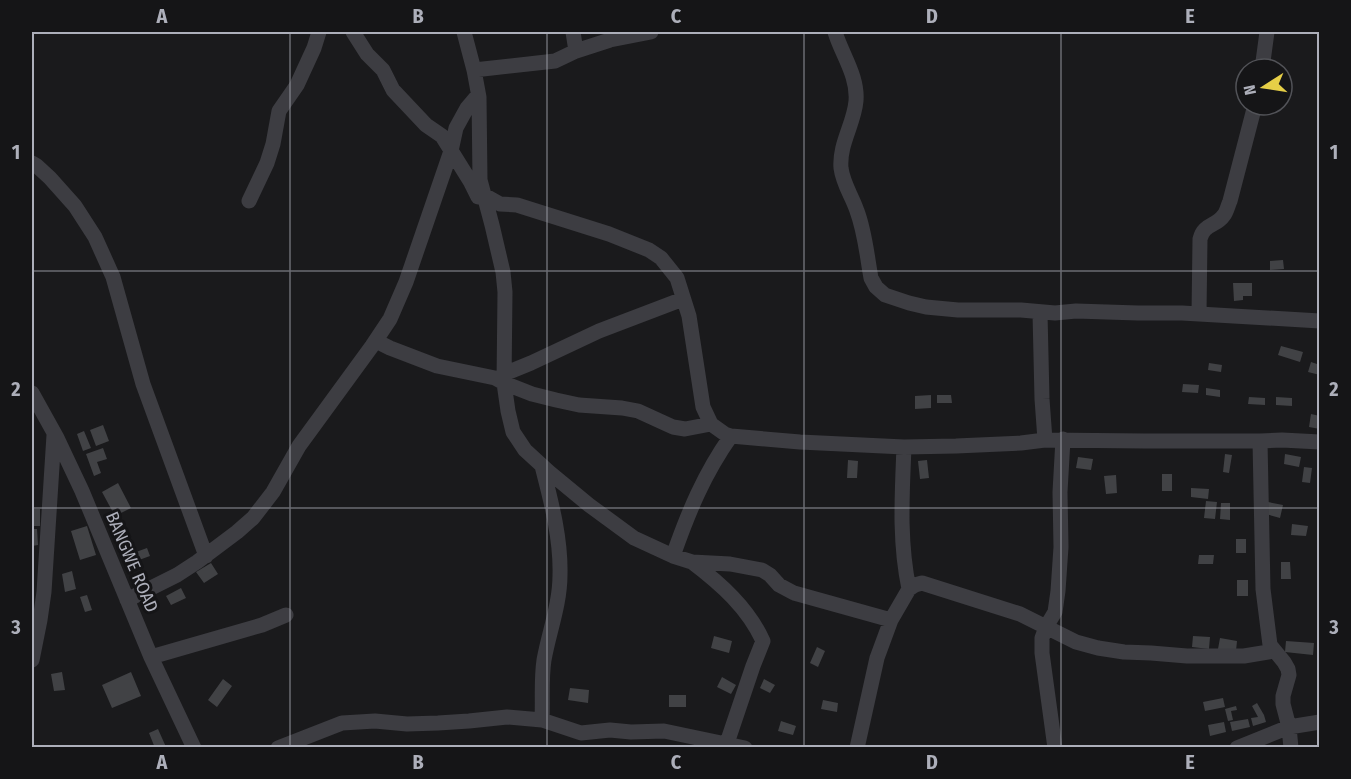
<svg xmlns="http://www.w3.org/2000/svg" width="1351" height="779" font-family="'Fira Sans Condensed',sans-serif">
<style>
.building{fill:#414245}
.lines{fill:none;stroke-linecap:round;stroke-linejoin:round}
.minor{stroke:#3d3d42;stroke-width:15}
.grid{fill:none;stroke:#adafba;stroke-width:1.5;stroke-opacity:0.55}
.labels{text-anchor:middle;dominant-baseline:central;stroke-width:6;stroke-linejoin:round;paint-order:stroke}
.street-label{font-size:18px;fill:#adafba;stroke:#151517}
.neatline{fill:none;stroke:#adafba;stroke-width:2}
.grid-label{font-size:20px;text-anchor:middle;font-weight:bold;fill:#adafba}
</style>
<rect width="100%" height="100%" fill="#1a1a1c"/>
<path class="building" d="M1283 260 1284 269 1270 270V261Z
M1233 283H1252V296H1243V300L1234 301Z
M1281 346 1303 352 1300 362 1278 355Z
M1311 362 1320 365V375L1308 372Z
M1209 363 1222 365 1221 372 1208 370Z
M1183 384 1199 385 1198 393 1182 392Z
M1206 388 1220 390V397L1206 395Z
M931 395V408L915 409V396Z
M937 395H951L952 403H937Z
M1249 397 1265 398V405L1248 404Z
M1276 397 1292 398V406L1276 405Z
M1311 414 1320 416V429L1309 427Z
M103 425 109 441 96 446 90 430Z
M84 431 91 448 83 451 77 434Z
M103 448 107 459 97 462 101 473 94 476 86 454Z
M1225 454 1232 455 1229 473 1223 472Z
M1285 454 1301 457 1299 467 1284 464Z
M1078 457 1093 459 1091 470 1076 468Z
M848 460 858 461 857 478H847Z
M927 460 929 478 920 479 918 461Z
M1304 467 1312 468 1310 483 1302 482Z
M1162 474H1172V491H1162Z
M1116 475 1117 493 1106 494 1104 476Z
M118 483 131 508 115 516 102 492Z
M1191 488 1209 489 1208 499 1191 497Z
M1206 501 1217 502 1215 519 1204 518Z
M1268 502 1283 505 1280 518 1266 514Z
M1221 503H1230V520L1220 519Z
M32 509H40V526H32Z
M1292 524 1308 526 1306 536 1291 535Z
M87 526 96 555 80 560 71 531Z
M32 529H37L38 545 32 546Z
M127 538 134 554 127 558 119 541Z
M1236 539H1246V553H1236Z
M147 548 150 556 139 560 136 552Z
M1199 555H1214L1213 564H1198Z
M1281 562H1290L1291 579H1281Z
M211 563 218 574 204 583 196 572Z
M72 571 76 589 65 592 62 574Z
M1237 580H1248V596H1237Z
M181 588 186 598 171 605 166 596Z
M87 595 92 610 85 612 80 597Z
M714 636 732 641 729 653 711 648Z
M1193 636 1210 637 1209 649 1192 647Z
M1220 638 1237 641 1236 651 1218 649Z
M1286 641 1314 643 1313 655 1285 652Z
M817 647 825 651 818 667 810 663Z
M62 672 65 690 54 691 51 674Z
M131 672 141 696 112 708 102 685Z
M722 677 736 685 731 694 717 687Z
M223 679 232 686 217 707 208 700Z
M764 679 775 685 770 693 760 688Z
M570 688 589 690 588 703 568 700Z
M669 695H686V707H669Z
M1223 698 1225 707 1205 711 1203 702Z
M823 700 838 703 837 712 821 709Z
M1257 703 1264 715 1266 722 1253 726 1251 718 1258 717 1252 706Z
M1236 706 1237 710 1231 711 1233 720 1228 721 1225 709Z
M1248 719 1250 727 1232 731 1230 722Z
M781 721 796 726 793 735 778 731Z
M1224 722 1226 732 1210 736 1208 725Z
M158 729 166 747 164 748H155L149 733Z"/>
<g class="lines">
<path class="minor" d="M353 32 367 54 383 70 393 90 426 125 442 136 470 181 478 197
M464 32 474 70 479 97 480 180 492 225 503 272 505 292 504 383 508 411 513 432 525 450 549 472 589 505 634 538 673 556 692 562 730 564 762 570 770 575 779 585 794 593 891 620
M573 32 576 51
M835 32C842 55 858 76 856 101 854 124 839 144 841 168 843 184 852 196 857 211 865 232 867 256 871 278L876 287 885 295 909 303 926 307 958 310H1021L1055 313 1076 311 1138 313H1182L1320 321
M1262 69 1267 32
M474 70 555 61 576 51 610 40 651 32
M32 163 37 166 50 178 75 206 95 237 113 277 143 384 206 556
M484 195 500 204 517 205 609 234 649 250 661 258 677 278 689 316 703 407 711 424 725 434 731 436 800 442 904 447 956 446 1021 443 1045 440 1145 441H1260L1263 589 1270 645 1284 662 1288 669 1289 675 1283 696V704L1289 727 1291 748
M249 201 267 163 273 144 279 111 297 85 314 48 319 32
M1040 313 1042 399 1045 440
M1199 314 1200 239C1204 223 1216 227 1224 215 1227 211 1228 205 1230 201L1255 105
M376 341 390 348 437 366 495 378 504 383 532 394 556 400 579 405 622 408 638 411 673 427 685 429 711 424
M504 374 531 363 599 331 683 299
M32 393 57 438 82 491 151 657 194 748
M1260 441 1282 440 1320 442
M904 447C902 496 899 541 909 589
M542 466C551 501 561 538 560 575 560 604 549 632 544 660 541 680 543 700 542 720
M673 556C688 513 704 474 731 436
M692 562C721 584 748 608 763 641L753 666 727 743
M127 600 177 575 197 562 237 532 253 518 273 492 299 446 372 346 390 319 406 282 451 151 456 128 467 108 478 95
M151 657 262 625 286 615
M32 660 40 620 44 592 54 435
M278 748 342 723 375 721 407 724 438 723 469 721 507 717 542 720 581 733 610 730 631 732 664 731 745 748
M857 748 877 658 891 620 909 589 915 585 922 583 1020 614 1076 642 1098 648 1124 652 1151 653 1187 656H1244L1274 651
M1055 748 1042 653V638L1046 627 1055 612 1058 591 1061 547 1060 492 1063 439
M1237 748 1289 727 1320 722"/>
</g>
<path class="grid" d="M290 32V748M547 32V748M804 32V748M1061 32V748M32 271H1320M32 508H1320"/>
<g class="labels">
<g class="street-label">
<text transform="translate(132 562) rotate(67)">BANGWE ROAD</text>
</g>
</g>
<rect width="1351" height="779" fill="none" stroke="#151517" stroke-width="66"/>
<g transform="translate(1264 87) rotate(258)"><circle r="28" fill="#151517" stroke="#525358" stroke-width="1.5"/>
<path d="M0-4.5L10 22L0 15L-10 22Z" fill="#e6cf47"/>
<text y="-9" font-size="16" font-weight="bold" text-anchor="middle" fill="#adafba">N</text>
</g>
<rect x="33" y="33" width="1285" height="713" class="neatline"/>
<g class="grid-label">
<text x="162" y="23">A</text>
<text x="418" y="23">B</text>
<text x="676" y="23">C</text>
<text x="932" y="23">D</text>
<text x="1190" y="23">E</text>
<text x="16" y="159">1</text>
<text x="1334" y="159">1</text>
<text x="16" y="396">2</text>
<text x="1334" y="396">2</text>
<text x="16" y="634">3</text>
<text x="1334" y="634">3</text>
<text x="162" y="769">A</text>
<text x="418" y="769">B</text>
<text x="676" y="769">C</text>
<text x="932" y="769">D</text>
<text x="1190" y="769">E</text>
</g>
</svg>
